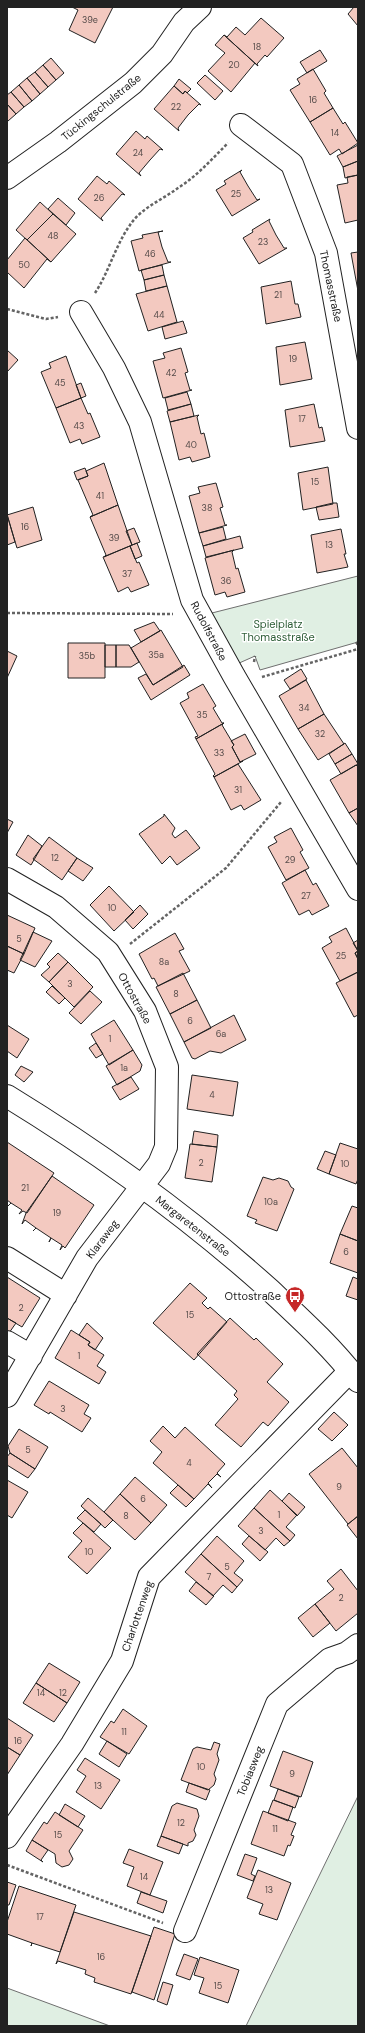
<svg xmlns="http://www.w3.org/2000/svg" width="365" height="2033" font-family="'DM Sans',sans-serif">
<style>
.green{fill:#e0efe3;stroke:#6f6f6f}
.building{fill:#f3c9c0;stroke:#222}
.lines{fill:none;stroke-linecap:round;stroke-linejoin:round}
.street-casing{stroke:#222;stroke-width:24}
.path{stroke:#646464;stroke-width:2.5;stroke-dasharray:3 2;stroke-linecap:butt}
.street{stroke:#fff;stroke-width:22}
.labels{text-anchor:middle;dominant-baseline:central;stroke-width:3;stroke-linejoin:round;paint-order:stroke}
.number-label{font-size:9px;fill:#564c4a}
.street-label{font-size:11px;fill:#222;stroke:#fff}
.park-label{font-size:11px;fill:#2f5e38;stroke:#fff}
.poi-label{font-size:11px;fill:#222;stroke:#fff;text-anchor:end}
</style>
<rect width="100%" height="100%" fill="#fff"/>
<path class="green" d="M358 576V642L260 670 255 656 237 664 208 614Z
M358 1796V2026H246Z
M7 1988 110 2026H7Z"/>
<path class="building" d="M72 7H113L95 43 69 30 78 10Z
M354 7H358V26L348 14Z
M261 18 284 38 267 57 265 55 257 64 258 66 224 35 227 37 236 27 245 35Z
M224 35 258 66 255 63 231 92 208 71 225 53 215 45Z
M320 50 327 61 307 73 300 62Z
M51 58 64 73 56 80 43 65Z
M43 65 56 80 48 87 35 72Z
M313 69 326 91 324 93 333 108 310 122 290 90 300 84 297 79Z
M35 72 48 87 40 94 27 78Z
M205 75 223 91 215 100 197 83Z
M27 78 40 94 32 101 19 85Z
M179 79 191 89 187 93 185 91 183 94 174 86Z
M19 85 32 101 24 107 11 92Z
M174 86 183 94 185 91 201 105 199 104 188 115 178 128 179 131 154 109Z
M11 92 24 107 16 114 7 104V95Z
M7 104 16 114 8 121 7 120Z
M333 108 343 124 345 122 358 143 342 154 339 149 330 155 310 122Z
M136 131 145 139 147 136 163 150 160 149 150 160 139 173 141 176 116 154Z
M358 145V161L343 167 337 156Z
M358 161V175L345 178 343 167Z
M242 170 240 172 248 186 257 200 260 199 232 216 216 190 226 184 224 181Z
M358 175V220L345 223 337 185 348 183 347 177Z
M97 176 107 184 109 181 125 195 122 194 101 218 103 221 78 199Z
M58 198 75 213 66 225 48 209Z
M40 202 53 214 27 240 16 230Z
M53 214 76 234 51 262 25 238 27 240Z
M270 219 269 221 276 235 284 248H287L259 264 243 238 253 232 252 230Z
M163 231 158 232 162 247 168 262H171L139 271 131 241 143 238 142 235Z
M25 238 51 262 47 259 24 288 7 272V260Z
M358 252V291L351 253Z
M162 265 164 275 144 280 141 270Z
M164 275 167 286 146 291 144 280Z
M291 281 295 304H298L301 317 266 324 261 287Z
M167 286 177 322 148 331 136 294Z
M183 321 187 333 165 339 162 327Z
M305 342 312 379 280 385 276 347Z
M181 348 188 372 185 373 190 390H192L163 398 153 361 165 358 163 353Z
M7 350 18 360 7 372Z
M66 356 81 398 56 408 41 372 51 368 49 363Z
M81 383 86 396 81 398 76 385Z
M187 392 191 404 168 410 165 398Z
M81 398 88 414 90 413 100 437 82 444 80 439 70 443 56 408Z
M191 404 194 416 170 422 167 411Z
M314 404 319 428 322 427 325 441 290 447 285 410Z
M199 415 197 417 201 434 204 433 210 457 192 462 190 457 179 460 170 422Z
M104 463 118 505 90 517 93 515 78 480 88 476 86 471Z
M328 467 333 504 303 510 298 473Z
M85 468 88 476 77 480 74 472Z
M216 483 223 507 220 508 225 525H227L199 533 189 496 200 493 198 487Z
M333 503H337L339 517 319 520 316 507Z
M118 505 132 545 104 557 106 555 90 517Z
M33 507 42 540 17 548 7 515Z
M7 514 15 542 7 545Z
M223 527 226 539 203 546 199 533Z
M134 528 140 542 132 545 126 531Z
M341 529 346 554H344L348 567 317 573 311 535Z
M240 536 243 548 206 557 203 546Z
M137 543 142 556 135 559 130 546Z
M130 546 137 563 139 562 149 585 131 592 128 587 118 592 103 557Z
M234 550 232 552 236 569 238 568 245 592 227 597 225 592 215 595 205 558Z
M154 622 160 631 141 642 134 630Z
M161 630 183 667 153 685 131 648Z
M68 643H105V678H68Z
M105 645H116V667H105Z
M116 645H129L139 662 131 667H116Z
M7 651 17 656 7 678Z
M184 665 190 675 151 700 138 678 146 674 153 685Z
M301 669 307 679 290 689 284 680Z
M306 680 324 714 298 729 279 696Z
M203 684 216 706 213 708 222 723H224L196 739 195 737 198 736 180 703 189 698 187 693Z
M324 714 344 744 318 760 298 729Z
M224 723 222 725 234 745 232 747 240 762 243 761 214 777 213 776 215 774 196 739Z
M245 734 256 754 240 762 232 747 234 745 231 741Z
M345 743 352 754 335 764 329 754Z
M352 754 358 764 341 774 335 764Z
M238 764 261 800 244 810 241 805 231 810 214 777Z
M356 765 358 767V808L349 813 330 780Z
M358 808V826L349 813Z
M164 814 175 828 172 834 175 838 186 830 200 848 177 865 170 856 162 864 139 834 164 816Z
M7 819 13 822 7 833Z
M291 828 303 850 300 852 309 868 286 880 268 847 277 842 274 837Z
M28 835 42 846 31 865 16 855Z
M49 837 77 858 62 880 33 859Z
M77 858 93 868 83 881 68 871Z
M305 870 313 885 316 883 329 906 312 915 309 910 299 915 282 883Z
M109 886 134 912 114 931 90 905Z
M140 905 148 914 133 929 125 920Z
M7 915 35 928 24 954 7 946Z
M346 928 358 951 355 953 358 959V972L340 981 322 948 332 942 329 937Z
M33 932 52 941 35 967 20 960Z
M175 933 184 949 179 951 190 971 158 986 154 978 152 979 139 954Z
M358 940V959L355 953 358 951 353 943Z
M7 946 24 954 14 973 7 970Z
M58 953 68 962 49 982 41 975 50 967 47 964Z
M68 962 93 987 74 1007 49 982Z
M358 972V1015L354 1017 336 983Z
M183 973 197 1000 170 1014 156 987Z
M52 986 65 998 59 1004 46 992Z
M90 991 102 1002 81 1024 69 1013Z
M197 1000 211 1028 184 1042 170 1014Z
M234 1015 246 1040 221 1053 210 1051 195 1059 192 1058 184 1042Z
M114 1020 133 1050 109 1065 91 1034Z
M7 1025 29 1039 17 1058 7 1051Z
M96 1043 103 1054 96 1058 89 1048Z
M133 1050 142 1065 140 1071 117 1085 106 1066Z
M21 1066 33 1072 24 1082 15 1075Z
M192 1075 238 1082 233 1116 187 1109Z
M131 1077 139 1089 120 1100 112 1087Z
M194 1131 218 1135 217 1147 192 1144Z
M7 1142 54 1173 27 1213 23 1211 19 1214 22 1210 11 1203 8 1206 11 1203 7 1200Z
M340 1143 358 1149V1179L356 1184 329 1174Z
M190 1144 217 1147 212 1182 185 1178Z
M325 1151 336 1155 329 1174 317 1169Z
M52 1176 94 1205 65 1248 63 1246 60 1250 62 1245 51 1238 49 1242 51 1238 36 1228 33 1231 36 1228 25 1220 22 1224 26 1213Z
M263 1177 273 1180 279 1178 288 1181 291 1187 294 1189 277 1231 255 1223 257 1220 247 1216Z
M352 1206 358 1208V1241L340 1234Z
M340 1234 358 1241V1273L330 1263Z
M7 1277 40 1298 22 1327 7 1318Z
M353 1277 358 1279V1300L346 1296Z
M190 1283 207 1298 202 1303 208 1309 210 1307 227 1322 194 1360 153 1323Z
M7 1318 16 1323 9 1333 7 1331Z
M230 1318 254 1340 256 1338 283 1364 267 1382 289 1402 268 1426 263 1422 241 1447 215 1425 238 1399 234 1395 237 1391 197 1354Z
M87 1323 103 1338 95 1350 88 1345 90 1342 79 1335Z
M71 1330 90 1342 88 1345 104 1355 97 1366 106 1372 99 1384 55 1358Z
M49 1381 89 1405 84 1414 91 1418 82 1432 50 1412 49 1414 34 1405Z
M334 1412 348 1425 332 1441 318 1429Z
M163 1426 175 1438 185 1427 225 1464 217 1473 221 1477 217 1474 208 1483 212 1488 208 1484 194 1499 153 1463 162 1452 150 1441Z
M19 1429 48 1447 35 1469 10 1453 8 1446Z
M342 1448 358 1468V1516L348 1524 309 1474Z
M10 1453 35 1469 28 1478 7 1465V1457Z
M135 1477 167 1505 151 1523 120 1494Z
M7 1480 28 1492 12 1518 7 1515Z
M178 1485 194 1499 186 1507 170 1493Z
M270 1490 297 1515 286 1527 295 1535 290 1541 254 1508Z
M289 1493 305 1507 297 1516 282 1501Z
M120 1494 151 1523 135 1540 104 1512Z
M88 1498 113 1520 105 1528 81 1506Z
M254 1508 290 1541 284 1546 276 1538 265 1550 238 1526Z
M85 1510 101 1524 94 1532 77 1518Z
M358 1516V1539L347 1525Z
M83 1523 111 1548 87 1574 68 1557 82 1541 73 1533Z
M217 1536 244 1561 234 1573 243 1580 237 1587 201 1554Z
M249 1536 268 1552 260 1561 242 1544Z
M201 1554 237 1587 232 1593 223 1585 213 1596 185 1572Z
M341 1569 358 1591V1613L336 1631 315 1604 334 1589 327 1581Z
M196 1582 214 1596 206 1605 189 1591Z
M315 1604 330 1623 313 1637 298 1618Z
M49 1663 80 1682 67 1703 36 1683Z
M36 1683 67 1703 54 1722 23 1703Z
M123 1709 147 1726 129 1754 100 1737 111 1721 114 1723Z
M7 1718 33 1735 20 1755 7 1747Z
M107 1741 127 1754 119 1767 99 1754Z
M214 1742 220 1744 217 1754 219 1760 214 1774 216 1779 214 1785 208 1790 181 1780 193 1749 197 1747 211 1750Z
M7 1747 20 1755 7 1775Z
M283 1751 313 1762 301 1797 270 1786Z
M85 1758 120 1780 101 1809 76 1792 86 1776 77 1770Z
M189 1783 210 1790 206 1800 186 1792Z
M278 1789 299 1797 295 1808 274 1800Z
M273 1800 293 1807 288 1821 268 1813Z
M177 1803 197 1809 199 1816 194 1830 196 1835 193 1841 188 1843V1846L161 1836 172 1806Z
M65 1804 85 1816 78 1827 59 1815Z
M263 1811 296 1823 291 1835 294 1836 290 1846 288 1845 284 1856 251 1844Z
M55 1812 83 1830 69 1851 73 1859 69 1865 62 1867 56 1863 55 1854 32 1840 44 1822 47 1824Z
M161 1836 183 1844 179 1854 157 1846Z
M32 1840 48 1850 41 1860 43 1862 26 1851Z
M129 1849 163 1862 150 1895 127 1886 134 1867 123 1863Z
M245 1854 257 1858 251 1874 255 1876 253 1881 237 1875Z
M258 1870 291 1883 277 1920 259 1914 263 1904 247 1898Z
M7 1882 16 1885 9 1905H7Z
M19 1886 76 1905 60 1952 32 1943 31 1946 32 1943 7 1934V1922Z
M141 1892 167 1901 163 1913 137 1903Z
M74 1912 151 1936 131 1994 94 1982 95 1978 85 1974 86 1970 58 1961 56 1964Z
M154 1927 175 1934 154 2000 132 1992Z
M184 1954 198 1959 190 1980 176 1975Z
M200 1957 239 1970 228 2003 199 1993 204 1978 194 1975Z
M163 1982 173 1985 167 2005 157 2001Z"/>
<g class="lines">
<g class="street-casing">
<path id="street" d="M241 125 292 164 326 253 358 428
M7 178 58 142 133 83 162 54 184 22 200 7
M81 312 114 368 140 422 192 600 234 676 358 889
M7 879 56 907 108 952 145 1011 167 1067 166 1147 159 1164 87 1258 7 1396
M7 1096C100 1153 189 1217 270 1290 301 1319 332 1347 358 1381
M7 1258 66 1295
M7 1342 31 1356
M7 1837 72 1744 122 1661 149 1577 350 1371
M185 1931 277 1704 330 1659 347 1653 358 1645"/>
</g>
<path class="path" d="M95 293C109 272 115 246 130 225 141 208 162 200 178 188 197 176 212 159 228 143
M7 309 46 319 58 317
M7 613 173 614
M356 642 358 645
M254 662 255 656
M262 677 358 649
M130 944 226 868 281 802
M7 1865 163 1923"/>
<use href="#street" class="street"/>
</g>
<defs>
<g id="bus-pin" transform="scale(1)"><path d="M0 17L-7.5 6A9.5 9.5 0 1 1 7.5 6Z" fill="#c62828" stroke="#fff"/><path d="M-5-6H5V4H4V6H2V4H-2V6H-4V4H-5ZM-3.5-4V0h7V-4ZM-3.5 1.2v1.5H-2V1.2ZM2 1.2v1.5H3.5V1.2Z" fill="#fff"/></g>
</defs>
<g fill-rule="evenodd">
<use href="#bus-pin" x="295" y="1296"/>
</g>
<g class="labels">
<g class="number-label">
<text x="90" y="20">39e</text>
<text x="257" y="47">18</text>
<text x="234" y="65">20</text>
<text x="313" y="100">16</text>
<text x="176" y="107">22</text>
<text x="335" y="133">14</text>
<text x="138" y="153">24</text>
<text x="236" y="194">25</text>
<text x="99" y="198">26</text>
<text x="53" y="236">48</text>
<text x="263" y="242">23</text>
<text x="150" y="254">46</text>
<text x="24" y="265">50</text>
<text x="278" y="295">21</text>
<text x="159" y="315">44</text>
<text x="293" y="359">19</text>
<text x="171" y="373">42</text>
<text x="60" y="383">45</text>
<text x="302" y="419">17</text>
<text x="79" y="426">43</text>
<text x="191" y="445">40</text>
<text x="315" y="482">15</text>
<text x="100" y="496">41</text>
<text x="207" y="508">38</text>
<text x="25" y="527">16</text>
<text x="114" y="538">39</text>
<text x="329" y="545">13</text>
<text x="127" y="574">37</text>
<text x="226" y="581">36</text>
<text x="156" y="655">35a</text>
<text x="87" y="656">35b</text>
<text x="304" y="708">34</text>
<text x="202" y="715">35</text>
<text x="320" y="734">32</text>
<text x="219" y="753">33</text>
<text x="238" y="790">31</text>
<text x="55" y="858">12</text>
<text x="290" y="860">29</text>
<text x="306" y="896">27</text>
<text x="112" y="908">10</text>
<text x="19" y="939">5</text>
<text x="341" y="956">25</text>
<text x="164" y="962">8a</text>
<text x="70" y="984">3</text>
<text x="176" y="994">8</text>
<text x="190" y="1021">6</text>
<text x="221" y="1034">6a</text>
<text x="110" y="1039">1</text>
<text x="124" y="1068">1a</text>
<text x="212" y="1095">4</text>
<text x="201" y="1163">2</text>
<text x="345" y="1164">10</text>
<text x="25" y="1188">21</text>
<text x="271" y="1202">10a</text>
<text x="57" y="1213">19</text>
<text x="346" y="1252">6</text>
<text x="21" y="1308">2</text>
<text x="190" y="1315">15</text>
<text x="79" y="1356">1</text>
<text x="63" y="1409">3</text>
<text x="28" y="1450">5</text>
<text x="189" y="1463">4</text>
<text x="339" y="1487">9</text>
<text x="143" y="1499">6</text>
<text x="279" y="1515">1</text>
<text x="126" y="1516">8</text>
<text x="261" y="1531">3</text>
<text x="89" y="1552">10</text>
<text x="227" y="1567">5</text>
<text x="209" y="1577">7</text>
<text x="341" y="1598">2</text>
<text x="41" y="1693">14</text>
<text x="63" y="1693">12</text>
<text x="124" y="1732">11</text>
<text x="18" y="1741">16</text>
<text x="201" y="1767">10</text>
<text x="292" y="1774">9</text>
<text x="98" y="1786">13</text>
<text x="181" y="1823">12</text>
<text x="275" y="1829">11</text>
<text x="58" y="1835">15</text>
<text x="144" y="1877">14</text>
<text x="269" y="1890">13</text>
<text x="40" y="1917">17</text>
<text x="101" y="1957">16</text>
<text x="218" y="1986">15</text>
</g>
<g class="street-label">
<text transform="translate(101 107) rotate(-39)">Tückingschulstraße</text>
<text transform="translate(331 286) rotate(78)">Thomasstraße</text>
<text transform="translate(209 631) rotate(62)">Rudolfstraße</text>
<text transform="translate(135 998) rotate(61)">Ottostraße</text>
<text transform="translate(193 1226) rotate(38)">Margaretenstraße</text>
<text transform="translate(102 1239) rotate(-53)">Klaraweg</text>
<text transform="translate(137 1616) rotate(-71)">Charlottenweg</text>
<text transform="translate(250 1771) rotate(-68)">Tobiasweg</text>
</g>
<g class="park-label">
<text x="278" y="624">Spielplatz<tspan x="278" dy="13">Thomasstraße</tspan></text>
</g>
<g class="poi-label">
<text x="281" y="1296">Ottostraße</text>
</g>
</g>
<rect width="365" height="2033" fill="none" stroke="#222222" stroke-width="16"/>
</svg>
